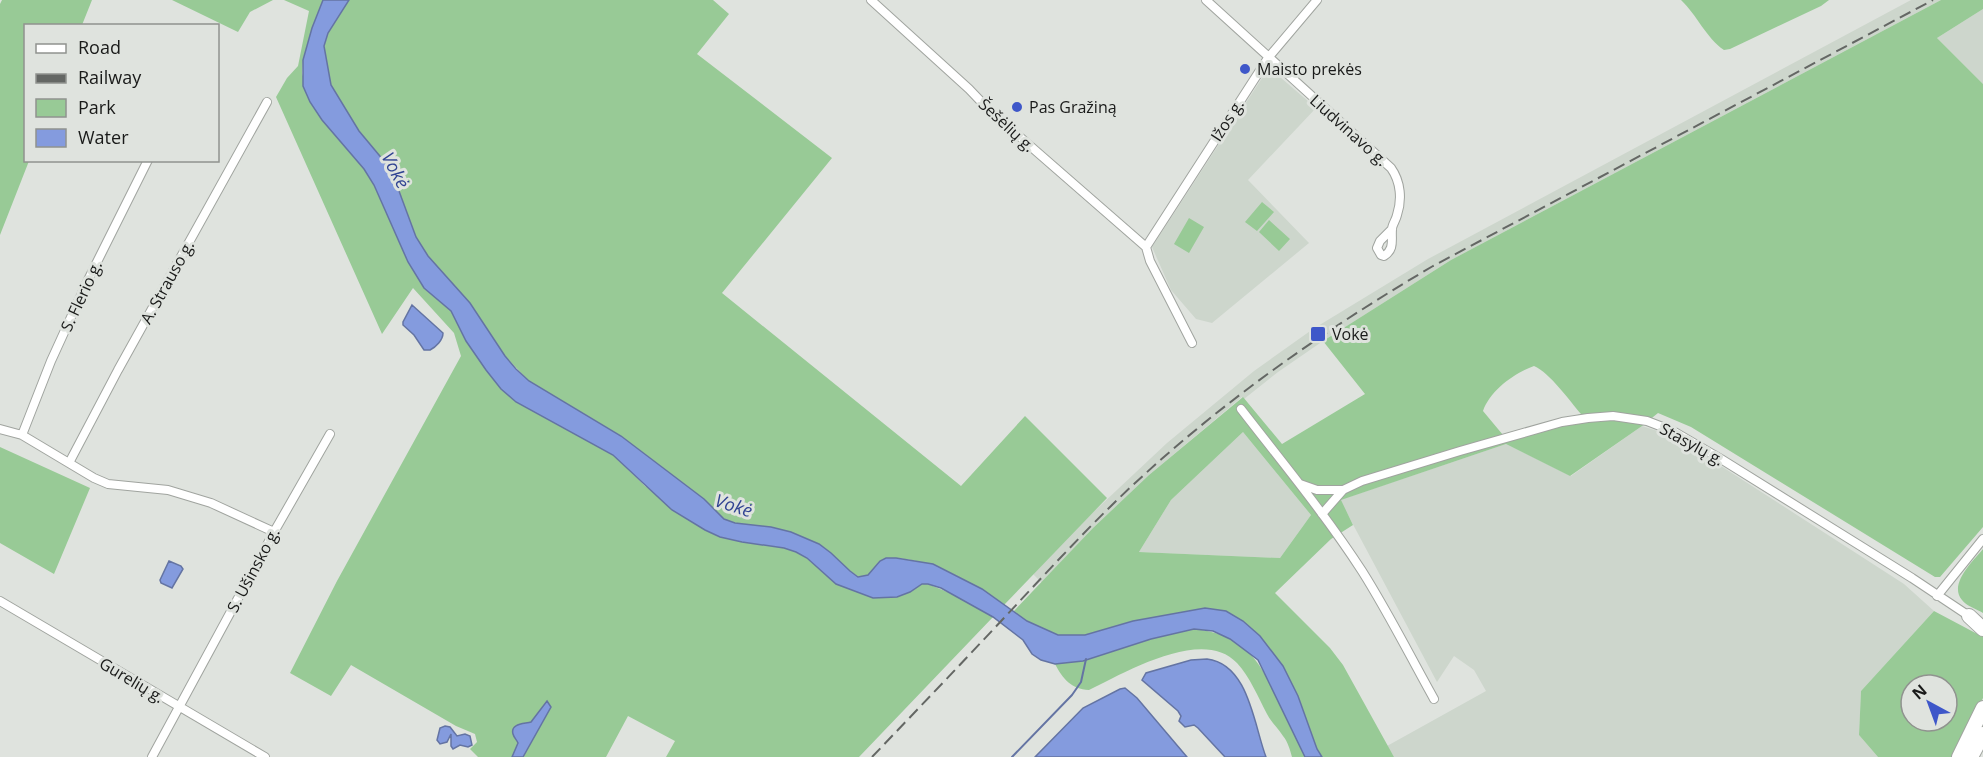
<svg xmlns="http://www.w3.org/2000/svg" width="1983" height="757" font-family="'Open Sans',sans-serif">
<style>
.built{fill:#cdd6cc}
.green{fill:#98ca96;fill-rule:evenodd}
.water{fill:#849bde;stroke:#6474a3;stroke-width:1.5}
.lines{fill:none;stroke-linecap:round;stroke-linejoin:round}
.stream{stroke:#6474a3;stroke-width:2}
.minor-casing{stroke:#a0a49f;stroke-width:10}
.trunk-casing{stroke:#a0a49f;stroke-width:16}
.minor{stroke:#fff;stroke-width:8}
.trunk{stroke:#fff;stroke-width:14}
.rail{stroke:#646764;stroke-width:2;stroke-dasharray:12 6;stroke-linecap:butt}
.poi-dot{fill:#3e57c9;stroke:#dfe3de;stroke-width:2}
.labels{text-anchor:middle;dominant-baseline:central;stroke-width:6;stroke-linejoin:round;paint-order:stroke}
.poi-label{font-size:16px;fill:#191a19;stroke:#dfe3de;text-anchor:start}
.street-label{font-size:16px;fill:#191a19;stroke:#dfe3de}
.water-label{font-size:18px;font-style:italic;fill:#304392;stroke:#dfe3de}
</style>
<rect width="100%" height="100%" fill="#dfe3de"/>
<path class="built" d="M1911 0H1941L1451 260 1323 341 1278 372 1244 399 1242 397 1149 475 1093 528 1042 583 1033 574 1085 520 1167 443 1254 371 1313 329 1428 259Z
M1983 9V84L1937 38Z
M1273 71 1316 108 1248 180 1309 243 1212 323 1196 319 1171 290 1152 247 1264 75Z
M1642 426 1676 437 1904 584 1934 611 1861 691 1859 735 1878 757H1394L1387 746 1486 691 1474 670 1454 656 1437 682 1340 500 1506 444 1571 476Z
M1243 432 1311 515 1280 558 1139 552 1171 500Z"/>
<path class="green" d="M2 0H92L82 25 26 26V160L29 161 0 235V4Z
M172 0H273L250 12 238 32Z
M284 0H323L312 28 303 60 302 73 310 102 322 120 364 169 374 185 408 262 424 288 451 311 466 341 584 437 613 455 645 486 705 530 720 537 742 542 784 548 796 552 807 558 836 584 910 592 922 584H928L957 596 993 617 859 757H666L675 741 628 716 606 757H478L470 749 477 742 475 734 456 726 351 665 331 696 290 673 337 581 461 356 454 333 413 288 382 334 276 97 287 78 298 66 309 11Z
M349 0H713L729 14 697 54 832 158 722 293 961 486 1025 416 1107 498 1004 605C968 580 931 557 886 558L868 575 859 577 850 571 831 553 819 544 791 532 770 527 735 523 724 519 704 499 621 436 529 381 505 356 470 303 428 256 416 237 399 191 384 161 359 131 331 85 324 47 328 33Z
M1681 0H1829L1821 6 1730 49 1724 50C1706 38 1697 15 1681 0Z
M1941 0H1983V9L1937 38 1983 84V527L1940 577H1935L1691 427 1658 413 1642 426 1570 476 1506 444 1341 500 1353 525 1331 539 1275 593 1330 648 1343 665 1394 757H1322L1317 749 1298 696 1283 666 1260 636 1243 621 1205 608 1133 621 1085 635H1058L1038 628 1013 612 1093 528 1149 475 1243 397 1282 444 1365 394 1323 341 1451 260ZM1534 366C1550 373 1569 400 1581 414L1503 435 1483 411C1490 391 1514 373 1534 366ZM1243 432 1311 515 1280 558 1139 552 1171 500Z
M1262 202 1274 212 1257 231 1245 222Z
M1189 218 1204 227 1189 253 1174 244Z
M1269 220 1290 239 1279 251 1259 232Z
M0 447 90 488 54 574 0 543Z
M1983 549V613C1977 609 1966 606 1962 600 1948 584 1974 560 1983 549Z
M1934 611 1983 637V698L1953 757H1878L1859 735 1861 691ZM1911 685H1947V721H1911Z
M1194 629C1245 634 1259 661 1280 702 1289 721 1297 739 1305 757H1292C1290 750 1288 742 1283 736 1278 728 1271 722 1267 714 1258 697 1250 677 1237 663 1203 626 1124 673 1089 690 1071 689 1063 679 1055 664L1083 661 1151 639Z"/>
<path class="water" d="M323 0H349L328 33 324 46 331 85 359 131 384 161 399 191 416 237 428 256 470 303 505 356 516 369 529 381 621 436 704 499 724 519 735 523 771 527 791 532 819 544 831 553 850 571 858 577 868 575 880 561 886 558H896L933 564 982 589 1027 621 1058 635H1085L1133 621 1205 608 1226 611 1243 621 1260 636 1283 666 1298 696 1317 749 1322 757H1305L1258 660 1230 639 1213 631 1194 629 1151 639 1083 661 1055 664 1041 660 1032 654 1023 640 993 617 941 588 928 584H922L910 592 897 597 873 598 836 584 807 558 796 552 784 548 742 542 720 537 705 530 672 510 613 455 516 402 501 389 486 370 466 341 451 311 424 288 408 262 374 185 364 169 322 120 310 102 303 86V60L312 28Z
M412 305 443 333C443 340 436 347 430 350H424L414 335 403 325V322Z
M169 561 181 566 183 569 172 588 161 583 160 580Z
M1207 659C1249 664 1254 726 1266 757H1225L1198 728 1194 725 1185 727 1179 721 1181 716 1178 711 1142 680 1146 673 1191 660Z
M1125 688 1137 698 1187 757H1035L1083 708 1120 689Z
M547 701 551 707 523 757H512L518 743C517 740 514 738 513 734 510 723 525 724 531 722Z
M445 726 450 727 457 736 465 734 470 736 472 745 468 747 460 745 453 749 451 746V734L447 742 440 744 437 740 440 728Z"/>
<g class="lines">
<path class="stream" d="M1012 757 1072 695 1081 682 1086 659"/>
<g class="minor-casing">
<path id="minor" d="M871 0 969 89 990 111 1146 247
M1206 0 1391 168C1401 182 1402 200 1397 215 1396 220 1392 225 1392 229 1391 240 1395 249 1384 256L1381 255 1377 248 1380 241 1392 229
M1146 247 1268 58 1317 0
M1146 247 1150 261 1192 343
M1241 409C1282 462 1325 514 1362 571 1388 612 1410 656 1434 699
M0 429 22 435 94 478 108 484 168 490 211 503 274 532
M22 435 51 361 88 280 148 160
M69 463 118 370 267 102
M1300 484 1317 490H1343
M1322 514 1343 490 1362 481 1460 451 1562 422 1588 418 1613 416 1647 421 1673 431 1721 459 1912 578 1969 616
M1937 596 1983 539
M0 601 265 757
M152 757 274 532 330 434"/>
</g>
<g class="trunk-casing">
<path id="trunk" d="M1969 616 1983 629
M1959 757 1983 708
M1971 757 1983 734"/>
</g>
<use href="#minor" class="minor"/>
<use href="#trunk" class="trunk"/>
<path class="rail" d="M872 757C916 711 960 665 1003 619 1050 569 1096 518 1146 473 1234 393 1331 326 1433 266L1933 0"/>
</g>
<g class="poi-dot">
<circle cx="1245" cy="69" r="6"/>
<circle cx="1017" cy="107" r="6"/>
<rect x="1310" y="326" width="16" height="16" rx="3"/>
</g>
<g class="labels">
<g class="poi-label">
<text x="1257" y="69">Maisto prekės</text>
<text x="1029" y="107">Pas Gražiną</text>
<text x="1332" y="334">Vokė</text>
</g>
<g class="street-label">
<text transform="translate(1227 120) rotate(-57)">Ižos g.</text>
<text transform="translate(1007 125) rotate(43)">Šešėlių g.</text>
<text transform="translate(1349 130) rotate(42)">Liudvinavo g.</text>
<text transform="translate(167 282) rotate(-61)">A. Strauso g.</text>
<text transform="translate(81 296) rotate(-65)">S. Flerio g.</text>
<text transform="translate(1692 444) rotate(29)">Stasylų g.</text>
<text transform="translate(253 570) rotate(-62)">S. Ušinsko g.</text>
<text transform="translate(132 680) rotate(31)">Gurelių g.</text>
</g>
<g class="water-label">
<text transform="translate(396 170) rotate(62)">Vokė</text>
<text transform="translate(734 505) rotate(18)">Vokė</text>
</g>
</g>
<rect x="24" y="24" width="195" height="138" fill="#dfe3de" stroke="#90938f" stroke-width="1.5"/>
<rect x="36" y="44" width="30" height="9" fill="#ffffff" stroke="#90938f" stroke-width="1.5"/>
<text x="78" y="54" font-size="18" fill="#191a19">Road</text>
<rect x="36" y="74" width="30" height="9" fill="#646764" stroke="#90938f" stroke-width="1.5"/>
<text x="78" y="84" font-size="18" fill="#191a19">Railway</text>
<rect x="36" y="99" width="30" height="18" fill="#98ca96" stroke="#90938f" stroke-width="1.5"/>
<text x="78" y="114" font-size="18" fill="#191a19">Park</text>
<rect x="36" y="129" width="30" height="18" fill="#849bde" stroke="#90938f" stroke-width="1.5"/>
<text x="78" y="144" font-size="18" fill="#191a19">Water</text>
<g transform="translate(1929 703) rotate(319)"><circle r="28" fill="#dfe3de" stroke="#90938f" stroke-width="1.5"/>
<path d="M0-4.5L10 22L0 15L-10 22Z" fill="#3e57c9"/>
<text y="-9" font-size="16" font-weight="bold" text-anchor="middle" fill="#191a19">N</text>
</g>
</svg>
